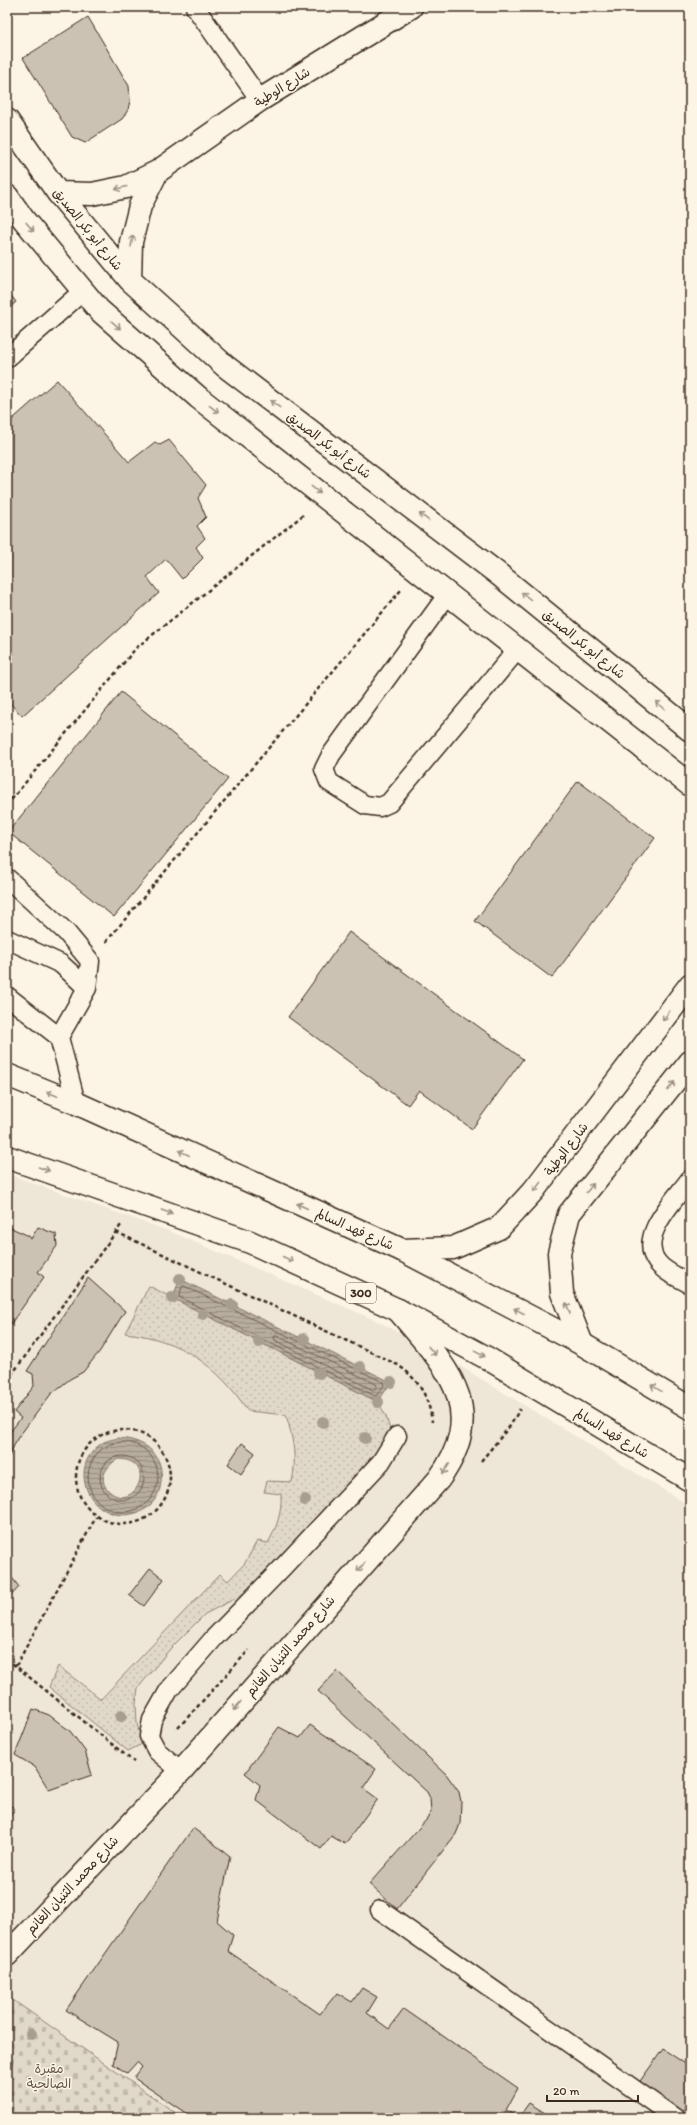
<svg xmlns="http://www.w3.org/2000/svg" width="697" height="2125" font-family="Itim,'Playpen Sans Arabic',sans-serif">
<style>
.built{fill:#eee6d6}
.grass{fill:url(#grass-dots);stroke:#8e8173}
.cemetery{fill:url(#cemetery-stones);stroke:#8e8173}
.water{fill:url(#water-rules);stroke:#85796b;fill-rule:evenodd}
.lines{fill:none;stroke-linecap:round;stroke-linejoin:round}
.shore{stroke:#6d5e51;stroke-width:1}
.building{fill:#ccc2b3;stroke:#3b2a1e}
.lane-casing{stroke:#3b2a1e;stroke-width:21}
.street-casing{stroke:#3b2a1e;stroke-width:25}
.primary-casing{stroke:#3b2a1e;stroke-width:25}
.path{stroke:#3b2a1e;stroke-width:2.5;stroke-dasharray:4 3;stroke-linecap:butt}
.lane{stroke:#fcf5e5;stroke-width:18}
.street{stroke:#fcf5e5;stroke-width:22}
.primary{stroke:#fcf5e5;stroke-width:22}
.tree{fill:#a89e8f}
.oneway{stroke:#9c9082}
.labels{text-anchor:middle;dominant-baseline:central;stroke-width:3;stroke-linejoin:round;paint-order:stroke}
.shield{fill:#fcf5e5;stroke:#75675a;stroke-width:1}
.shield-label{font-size:12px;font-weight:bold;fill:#3b2a1e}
.street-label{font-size:13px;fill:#3b2a1e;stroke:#fcf5e5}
.park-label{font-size:13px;fill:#645648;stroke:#fcf5e5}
</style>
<defs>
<pattern id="grass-dots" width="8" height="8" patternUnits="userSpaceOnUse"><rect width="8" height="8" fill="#e0d8c8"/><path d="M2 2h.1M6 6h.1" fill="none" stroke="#c1baab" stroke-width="1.8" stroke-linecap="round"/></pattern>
<pattern id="cemetery-stones" width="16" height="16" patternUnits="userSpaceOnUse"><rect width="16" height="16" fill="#e0d8c8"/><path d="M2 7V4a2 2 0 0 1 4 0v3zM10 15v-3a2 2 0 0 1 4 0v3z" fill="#c1baab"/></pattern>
<pattern id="water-rules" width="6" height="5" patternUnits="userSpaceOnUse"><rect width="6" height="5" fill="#b7ad9e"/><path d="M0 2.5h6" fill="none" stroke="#968d80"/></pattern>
</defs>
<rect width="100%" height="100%" fill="#fcf5e5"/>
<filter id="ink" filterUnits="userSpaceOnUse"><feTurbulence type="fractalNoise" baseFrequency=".025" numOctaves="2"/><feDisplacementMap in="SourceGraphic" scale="8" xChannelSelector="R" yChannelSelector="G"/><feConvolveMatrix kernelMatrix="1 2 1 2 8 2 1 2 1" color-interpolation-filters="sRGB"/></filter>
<g filter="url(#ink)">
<path class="built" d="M7 1174 169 1231 375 1320 437 1352 690 1506V2118H183L7 1996Z"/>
<path class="grass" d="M149 1286 378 1402 386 1416 390 1430 374 1459 248 1592 205 1614 170 1649 138 1688 136 1704 137 1723 142 1744 128 1751 49 1687 58 1666 101 1699 220 1574 228 1581 245 1563 257 1541 268 1543C277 1527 282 1512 281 1494L264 1492 267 1481 292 1482C297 1459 293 1437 286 1415L248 1411C218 1366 181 1339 125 1333Z"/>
<path class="cemetery" d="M7 1996 183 2118H7Z"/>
<path class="water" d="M180 1279 391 1382 378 1402 172 1298Z
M119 1438C147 1440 167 1456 160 1488 158 1498 149 1509 139 1512 92 1529 62 1466 104 1442 108 1440 114 1439 119 1438ZM118 1459C160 1460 134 1514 109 1491 97 1480 106 1466 118 1459Z"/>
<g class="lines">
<path class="shore" d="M184 1286 383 1382 384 1385 377 1395 375 1396 179 1297 182 1287Z
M277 1336 376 1384 377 1387 373 1390 275 1340 274 1337Z
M88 1477a35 35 0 1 1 70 0a35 35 0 1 1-70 0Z
M100 1478a22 22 0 1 1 44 0a22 22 0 1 1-44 0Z"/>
</g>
<path class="building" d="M88 17 129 86 130 100 128 110 122 119 85 143 72 137 23 58Z
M7 290 16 302 7 310Z
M57 380 129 462 155 442 160 445 169 440 206 485 198 498 206 517 197 526 205 538 196 547 203 558 182 579 166 559 147 577 159 593 22 716 7 700V424Z
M121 692 228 779 114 917 8 832Z
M578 781 655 838 552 978 475 921Z
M349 932 523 1059 472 1129 419 1090 408 1105 288 1017Z
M7 1226 29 1236 31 1239 38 1227 50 1232 56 1234 57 1246 38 1272 44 1277 7 1329Z
M88 1278 125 1311 100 1351 83 1372 70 1379 51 1394 17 1439 7 1461V1436L21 1418 14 1412 34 1386 33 1374 27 1371Z
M242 1443 255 1453 241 1474 228 1464Z
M150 1568 164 1579 144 1606 129 1595Z
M7 1571 19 1587 7 1600Z
M337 1671 446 1774 459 1792 461 1802 460 1824 456 1834 397 1909 369 1884 427 1819 431 1812 430 1798 427 1792 318 1691Z
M33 1709 49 1715 70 1731 85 1751 92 1775 49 1790 35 1767 15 1755Z
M310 1725 376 1769 363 1788 378 1799 345 1844 331 1836 321 1849 256 1800 260 1785 245 1773 279 1727 300 1738Z
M7 1803 15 1809 7 1820Z
M193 1828 230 1856 217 1921 233 1935 228 1951 320 2014 337 1993 352 2002 362 1988 377 1997 367 2013 389 2029 404 2009 518 2088 506 2110 518 2118H193L134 2078 142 2067 137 2062 127 2073 113 2064 118 2042 66 2010Z
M663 2049 690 2067V2100L682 2112 638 2084Z
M529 2103 545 2113 541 2118H518Z"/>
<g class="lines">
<g class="lane-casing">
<path id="lane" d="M195 7 260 100
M7 358 83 291
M448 594 331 755 324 769 329 782 365 805 380 807 389 803 518 649
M7 878 66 932 90 961 87 988 59 1037
M7 939 61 964 87 988
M7 996 59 1037 76 1103
M690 1179C675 1200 637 1236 657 1262 664 1272 680 1278 690 1284
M181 1771 157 1751 149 1736 152 1720 169 1690 214 1638 282 1568 381 1462 397 1436
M380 1910 675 2118"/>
</g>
<g class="street-casing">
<path id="street" d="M7 120 58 193 130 280 225 366 497 573 690 730
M58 193 92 194 126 187 157 172 260 100 411 7
M7 196 24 220 99 310 199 398 690 785
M130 280 131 242 140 206 157 172
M402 1250 453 1248 499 1228 534 1190 690 985
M582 1344 562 1293 559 1253 569 1214 690 1062
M7 1955 181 1771 439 1479C491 1407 444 1365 398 1310"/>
</g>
<g class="primary-casing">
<path id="primary" d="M7 1075 76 1103 402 1250 582 1344 690 1408
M7 1157 250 1242 398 1310 487 1358 690 1480"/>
</g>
<path class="path" d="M7 805 136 648 303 515
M106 942 401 590
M116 1232 398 1365C419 1380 429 1397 432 1422
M7 1381 121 1225
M76 1477a47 47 0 1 1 94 0a47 47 0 1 1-94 0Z
M481 1461 510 1426 520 1409
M7 1659 134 1762
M16 1666 96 1517
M178 1728 249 1650"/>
<use href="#lane" class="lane"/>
<use href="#street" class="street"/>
<use href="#primary" class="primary"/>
</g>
<g class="tree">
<circle cx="180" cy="1279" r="6"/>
<circle cx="172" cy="1298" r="6"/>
<circle cx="232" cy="1305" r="6"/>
<circle cx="203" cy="1314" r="6"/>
<circle cx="304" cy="1339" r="6"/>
<circle cx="259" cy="1342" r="6"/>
<circle cx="360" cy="1367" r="6"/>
<circle cx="319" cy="1373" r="6"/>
<circle cx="391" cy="1382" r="6"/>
<circle cx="378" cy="1402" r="6"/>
<circle cx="323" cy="1422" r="6"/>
<circle cx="365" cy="1438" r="6"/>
<circle cx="305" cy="1500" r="6"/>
<circle cx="121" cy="1716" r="6"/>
<circle cx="31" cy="2034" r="6"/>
</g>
<defs><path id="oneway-shaft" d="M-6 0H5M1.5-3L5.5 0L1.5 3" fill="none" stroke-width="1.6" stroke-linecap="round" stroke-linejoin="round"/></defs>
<g class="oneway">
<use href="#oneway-shaft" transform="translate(121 188) rotate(166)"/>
<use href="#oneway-shaft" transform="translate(30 227) rotate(50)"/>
<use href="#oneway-shaft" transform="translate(132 241) rotate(-81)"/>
<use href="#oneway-shaft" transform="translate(116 325) rotate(41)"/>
<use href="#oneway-shaft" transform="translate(275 404) rotate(-143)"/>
<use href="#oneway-shaft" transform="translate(214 409) rotate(38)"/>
<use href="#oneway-shaft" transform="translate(316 490) rotate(38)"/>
<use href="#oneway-shaft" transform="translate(424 517) rotate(-143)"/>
<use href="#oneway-shaft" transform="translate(526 596) rotate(-141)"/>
<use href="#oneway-shaft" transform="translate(660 705) rotate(-141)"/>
<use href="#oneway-shaft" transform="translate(666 1016) rotate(127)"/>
<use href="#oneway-shaft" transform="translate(671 1086) rotate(-52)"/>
<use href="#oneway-shaft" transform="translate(52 1094) rotate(-157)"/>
<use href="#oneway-shaft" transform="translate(184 1153) rotate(-155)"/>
<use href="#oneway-shaft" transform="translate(44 1169) rotate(19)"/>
<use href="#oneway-shaft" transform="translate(537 1187) rotate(128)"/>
<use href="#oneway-shaft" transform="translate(590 1188) rotate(-52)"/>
<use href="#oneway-shaft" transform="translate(302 1206) rotate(-156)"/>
<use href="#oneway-shaft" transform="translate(167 1212) rotate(20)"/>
<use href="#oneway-shaft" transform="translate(288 1259) rotate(25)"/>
<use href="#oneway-shaft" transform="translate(568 1308) rotate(-111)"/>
<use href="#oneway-shaft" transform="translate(519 1311) rotate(-152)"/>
<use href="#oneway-shaft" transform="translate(432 1351) rotate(50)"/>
<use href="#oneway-shaft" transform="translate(480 1354) rotate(28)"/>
<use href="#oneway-shaft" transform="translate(656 1388) rotate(-149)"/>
<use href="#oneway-shaft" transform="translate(446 1469) rotate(124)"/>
<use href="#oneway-shaft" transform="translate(361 1567) rotate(132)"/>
<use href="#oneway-shaft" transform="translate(237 1706) rotate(131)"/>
</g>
</g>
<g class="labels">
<rect class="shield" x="346" y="1283" width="30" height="20" rx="3"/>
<g class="shield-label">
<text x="361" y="1293">300</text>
</g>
<g class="street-label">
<text transform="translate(282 87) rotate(-32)">شارع الوطية</text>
<text transform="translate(88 229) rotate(51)">شارع أبو بكر الصديق</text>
<text transform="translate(329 445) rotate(37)">شارع أبو بكر الصديق</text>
<text transform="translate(584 644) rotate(39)">شارع أبو بكر الصديق</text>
<text transform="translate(566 1149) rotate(-53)">شارع الوطية</text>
<text transform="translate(355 1229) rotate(24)">شارع فهد السالم</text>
<text transform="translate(612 1433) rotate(31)">شارع فهد السالم</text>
<text transform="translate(290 1646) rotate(-49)">شارع محمد الثنيان الغانم</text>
<text transform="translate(72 1885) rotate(-47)">شارع محمد الثنيان الغانم</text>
</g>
<g class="park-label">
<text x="49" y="2068">مقبرة<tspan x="49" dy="15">الصالحية</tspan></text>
</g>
</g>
<rect width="697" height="2125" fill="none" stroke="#fcf5e5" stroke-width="24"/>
<rect x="12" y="12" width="673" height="2101" fill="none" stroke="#3b2a1e" stroke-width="1.5" filter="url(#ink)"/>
<path d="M547 2095v6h91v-6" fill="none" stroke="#3b2a1e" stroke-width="2"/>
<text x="553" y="2095" font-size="12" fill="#3b2a1e" stroke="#fcf5e5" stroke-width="3" paint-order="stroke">20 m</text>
</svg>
